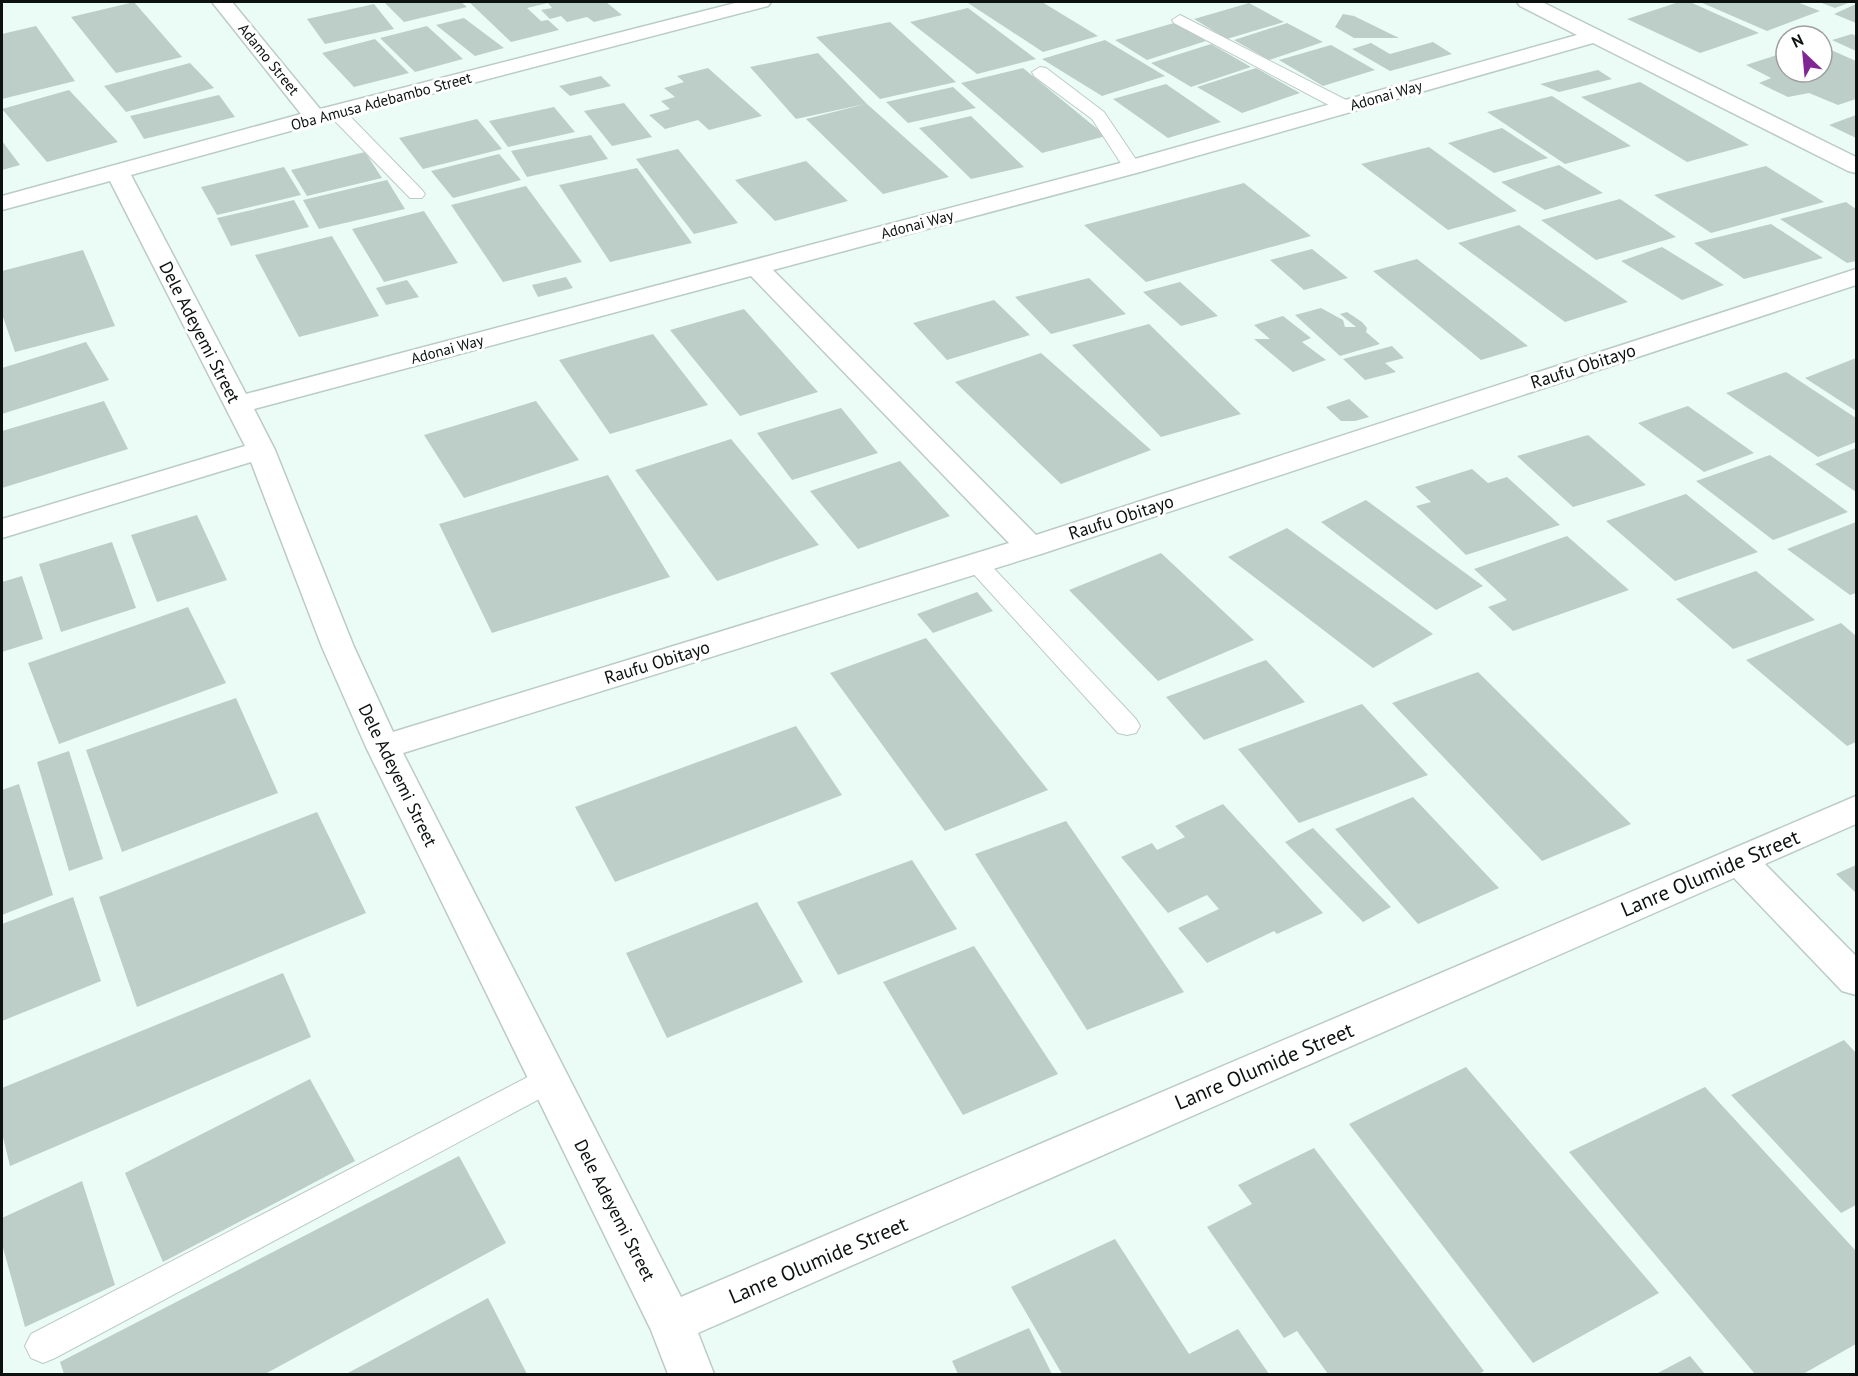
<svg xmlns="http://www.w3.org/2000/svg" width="1858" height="1376" font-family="'PT Sans',sans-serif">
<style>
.building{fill:#bdcec8}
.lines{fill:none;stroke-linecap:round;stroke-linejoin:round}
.lane-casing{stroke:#bbcbc6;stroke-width:2}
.street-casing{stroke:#bbcbc6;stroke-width:3}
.lane{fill:#fff;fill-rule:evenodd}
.street{fill:#fff;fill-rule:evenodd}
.labels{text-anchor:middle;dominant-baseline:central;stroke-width:6;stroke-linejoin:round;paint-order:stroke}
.far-street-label{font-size:15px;fill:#0d1211;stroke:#fff}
.street-label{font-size:18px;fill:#0d1211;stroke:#fff}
.near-street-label{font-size:21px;fill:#0d1211;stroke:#fff}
</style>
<rect width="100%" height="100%" fill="#ebfcf7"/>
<path class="building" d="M134 2 182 57 116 73 71 17Z
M384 2H461L467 7 404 22Z
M469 2H606L622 15 594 22 587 17 567 22 561 16 550 19 541 10 552 8 548 3 527 8 541 21 548 20 559 30 511 42Z
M975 2H1042L1098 36 1043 52 968 3Z
M1679 2H1690L1759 33 1700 53 1627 19Z
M1700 2H1797L1820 11 1767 31Z
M1819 2H1851L1835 8Z
M1249 3 1284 22 1227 39 1194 19Z
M374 4 394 29 325 44 307 19Z
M1856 4V23L1834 14Z
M968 8 1036 59 977 74 910 22Z
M1343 14 1354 16 1399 38H1354L1335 27Z
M464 18 504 48 475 56 436 25Z
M890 22 956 82 880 99 816 37Z
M1174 23 1206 41 1147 60 1115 40Z
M1287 23 1323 42 1269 60 1234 40Z
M36 26 75 81 2 99V34Z
M427 26 463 59 415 72 380 38Z
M1852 34 1856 36V51L1832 40Z
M375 39 409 73 354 87 322 53Z
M1105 40 1165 76 1102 96 1042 59Z
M1433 42 1452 54 1390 71 1352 49 1371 43 1390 54Z
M1211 44 1251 67 1191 87 1151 63Z
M1331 45 1375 70 1323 86 1279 60Z
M1822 46 1856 61V99L1838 105 1809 93 1788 97 1759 83 1771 78 1746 65 1786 52V72H1822Z
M818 53 867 104 949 177 883 194 806 119 865 104 796 119 750 67Z
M190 63 214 88 126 112 104 86Z
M708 68 762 116 709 130 698 120 665 129 649 115 670 109 661 101 675 97 664 88 684 82 677 76Z
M1023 68 1106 136 1042 153 961 83Z
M1256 68 1300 93 1242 113 1197 87Z
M1598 70 1612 79 1559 92 1540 84Z
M601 76 611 86 570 96 559 86Z
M1640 82 1749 145 1687 162 1581 97Z
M1166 84 1221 122 1168 138 1113 99Z
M953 87 976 108 908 123 886 102Z
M69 90 118 142 47 162 2 109Z
M219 95 235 117 144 139 130 116Z
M1552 96 1631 146 1565 164 1487 112Z
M624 103 652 137 612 146 584 111Z
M554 107 575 132 508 147 489 121Z
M1856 115V138L1829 125Z
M971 116 1024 167 971 179 919 128Z
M477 119 502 149 423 169 399 138Z
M1502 128 1548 158 1494 173 1448 143Z
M591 135 608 159 527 177 511 151Z
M2 141 20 165 2 170Z
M1429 147 1517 211 1448 230 1361 164Z
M678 149 738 223 694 234 636 159Z
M365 152 382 178 307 196 291 170Z
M499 154 521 180 453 198 431 171Z
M806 161 848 201 775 221 735 180Z
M1559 165 1603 193 1545 210 1501 182Z
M1766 166 1824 202 1711 233 1654 195Z
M284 167 301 195 217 215 201 187Z
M637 168 692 243 610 262 559 185Z
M387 180 405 209 319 229 303 200Z
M1244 183 1311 236 1146 282 1084 225Z
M526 186 582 262 503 282 451 205Z
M1620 199 1676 237 1596 260 1541 220Z
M294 200 309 227 231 246 217 218Z
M1846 202 1856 209V261L1847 263 1780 219Z
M424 211 458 263 384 282 352 229Z
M1771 224 1823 258 1744 279 1694 243Z
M1519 225 1628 302 1565 322 1458 243Z
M332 236 379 316 299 337 255 255Z
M1662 247 1724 285 1682 300 1621 261Z
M1312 249 1348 278 1304 290 1270 260Z
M83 250 115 326 15 352 2 314V271Z
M1417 259 1528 346 1481 360 1373 271Z
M566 277 573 288 538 297 532 285Z
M1089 278 1126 314 1051 334 1015 297Z
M407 280 419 297 386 305 376 288Z
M1180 282 1218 316 1181 326 1143 292Z
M994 300 1030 335 947 360 913 323Z
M1321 308 1343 320 1345 327H1356L1340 314 1347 312 1362 322 1367 328 1366 332 1380 344 1340 356 1295 315Z
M744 309 818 392 740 416 670 330Z
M1283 316 1311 338 1302 342 1326 360 1293 372 1254 339H1270L1254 325Z
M1149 324 1241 414 1161 437 1072 345Z
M653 334 708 405 610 434 559 360Z
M86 342 109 380 2 414V368Z
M1392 346 1404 358 1385 363 1396 372 1365 380 1343 359Z
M1041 353 1151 450 1061 484 955 382Z
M1856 358V411L1805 378Z
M1786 372 1856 418V442L1818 457 1726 393Z
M1349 399 1369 417 1355 421H1341L1326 407Z
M104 401 128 449 2 488V431Z
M536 401 579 460 464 498 424 435Z
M1688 406 1754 453 1704 472 1638 423Z
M841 408 878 453 792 480 757 433Z
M1588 435 1646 485 1573 507 1517 456Z
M731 439 819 545 717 581 635 470Z
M1856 448V492L1815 464Z
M1770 455 1848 512 1773 540 1696 481Z
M900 461 950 516 858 549 810 491Z
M1472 469 1488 483 1507 477 1560 525 1466 555 1416 506 1431 502 1415 487Z
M608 475 670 577 492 633 439 524Z
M1686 494 1758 552 1675 581 1606 521Z
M1366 500 1483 586 1436 610 1321 522Z
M197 515 227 580 157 602 131 535Z
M1856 522V593L1850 595 1787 549Z
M1287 528 1433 634 1373 668 1228 557Z
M1567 536 1629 590 1513 631 1488 607 1507 600 1474 569Z
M112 542 136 608 61 632 39 564Z
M1161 553 1254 640 1158 681 1069 590Z
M1756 571 1815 620 1733 649 1676 599Z
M22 576 43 639 2 652V582Z
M977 592 993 611 933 633 917 614Z
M188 607 226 683 59 744 28 663Z
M1841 623 1856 636V742L1847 746 1746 660Z
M926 638 1048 790 945 831 830 673Z
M1266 660 1305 702 1204 740 1166 697Z
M1478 672 1631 824 1542 861 1392 703Z
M236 698 278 793 122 852 86 750Z
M1362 704 1428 775 1299 823 1238 749Z
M796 726 842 795 615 882 575 807Z
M69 751 103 859 69 871 37 762Z
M19 784 53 895 2 915V790Z
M1413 797 1499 888 1418 924 1335 829Z
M1223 804 1323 913 1277 934 1274 931 1207 963 1178 928 1219 909 1207 895 1168 913 1121 857 1152 843 1157 850 1185 837 1175 826Z
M317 812 366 913 137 1007 99 897Z
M1066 821 1184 992 1087 1030 975 854Z
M1313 828 1391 907 1363 922 1285 842Z
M912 860 957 929 838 975 797 902Z
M1856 865V893L1836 874Z
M73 897 101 981 2 1021V924Z
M757 902 803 982 667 1038 626 953Z
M974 946 1058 1074 963 1115 883 982Z
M283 973 311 1037 10 1166 2 1133V1088Z
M1844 1040 1856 1053V1205L1841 1213 1731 1095Z
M1466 1067 1659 1293 1533 1363 1349 1124Z
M310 1079 355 1161 163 1262 125 1173Z
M1705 1087 1856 1251V1344L1803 1374H1755L1569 1152Z
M1314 1148 1484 1371 1479 1374H1328L1297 1331 1284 1338 1207 1227 1252 1204 1238 1185Z
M459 1156 506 1243 265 1374H64L60 1362Z
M82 1181 115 1285 25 1327 2 1244V1218Z
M1115 1239 1189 1354 1238 1329 1269 1374H1062L1011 1287Z
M488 1298 527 1374H346Z
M1029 1328 1052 1374H958L952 1361Z
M1690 1356 1705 1374H1656Z"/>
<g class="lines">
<g class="lane-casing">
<path id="lane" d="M1180 15 1352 103 1355 107 1352 111H1340L1174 23 1172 20Z
M1040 67 1046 68 1104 112 1141 167 1138 171H1126L1092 119 1034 76 1032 72Z
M336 107 342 108 422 190 425 194 422 198H410L330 116 327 112 330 108Z
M977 556 985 559 1136 719 1140 726 1136 733 1127 735 1118 733 969 569 965 564 969 559Z
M549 1066 560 1070 565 1079 560 1088 55 1358 43 1363 31 1358 25 1346 31 1334Z"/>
</g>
<g class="street-casing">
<path id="street" d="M212 2H232L320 109 739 2H771L768 6 323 122 131 175 246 394 1124 162 1577 35 1520 6 1517 2H1542L1856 157V173L1848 171 1593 43 1140 172 773 270 1036 535 1856 269V285L1041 554 403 753 681 1297 1856 796V824L1765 864 1856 956V995L1842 991 1734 878 698 1333 714 1374H668L651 1330 366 747 322 647 251 462 2 538V519L245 446 110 181 2 210V196L301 114ZM751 276 1009 543 393 732 354 647 275 450 254 409Z"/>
</g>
<use href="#lane" class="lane"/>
<use href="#street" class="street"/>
</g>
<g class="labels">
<g class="far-street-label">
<text transform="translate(269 59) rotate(51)">Adamo Street</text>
<text transform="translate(1386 95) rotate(-16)">Adonai Way</text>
<text transform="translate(381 101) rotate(-15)">Oba Amusa Adebambo Street</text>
<text transform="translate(917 224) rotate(-15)">Adonai Way</text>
<text transform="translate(447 349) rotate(-15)">Adonai Way</text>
</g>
<g class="street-label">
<text transform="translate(200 332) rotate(63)">Dele Adeyemi Street</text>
<text transform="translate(1583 366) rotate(-18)">Raufu Obitayo</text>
<text transform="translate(1121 517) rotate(-18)">Raufu Obitayo</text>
<text transform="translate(657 662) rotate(-17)">Raufu Obitayo</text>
<text transform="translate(398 775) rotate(64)">Dele Adeyemi Street</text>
<text transform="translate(615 1210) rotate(63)">Dele Adeyemi Street</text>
</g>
<g class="near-street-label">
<text transform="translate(1710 873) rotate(-23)">Lanre Olumide Street</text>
<text transform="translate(1264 1066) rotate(-23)">Lanre Olumide Street</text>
<text transform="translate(818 1260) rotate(-23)">Lanre Olumide Street</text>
</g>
</g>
<rect width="1858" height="1376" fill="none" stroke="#0d1211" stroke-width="6"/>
<g transform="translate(1804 54) rotate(334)"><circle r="28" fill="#ffffff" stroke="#9ea0a0" stroke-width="1.5"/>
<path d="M0-4.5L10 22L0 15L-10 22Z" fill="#802794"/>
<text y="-9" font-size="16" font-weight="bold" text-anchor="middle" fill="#0d1211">N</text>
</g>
</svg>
